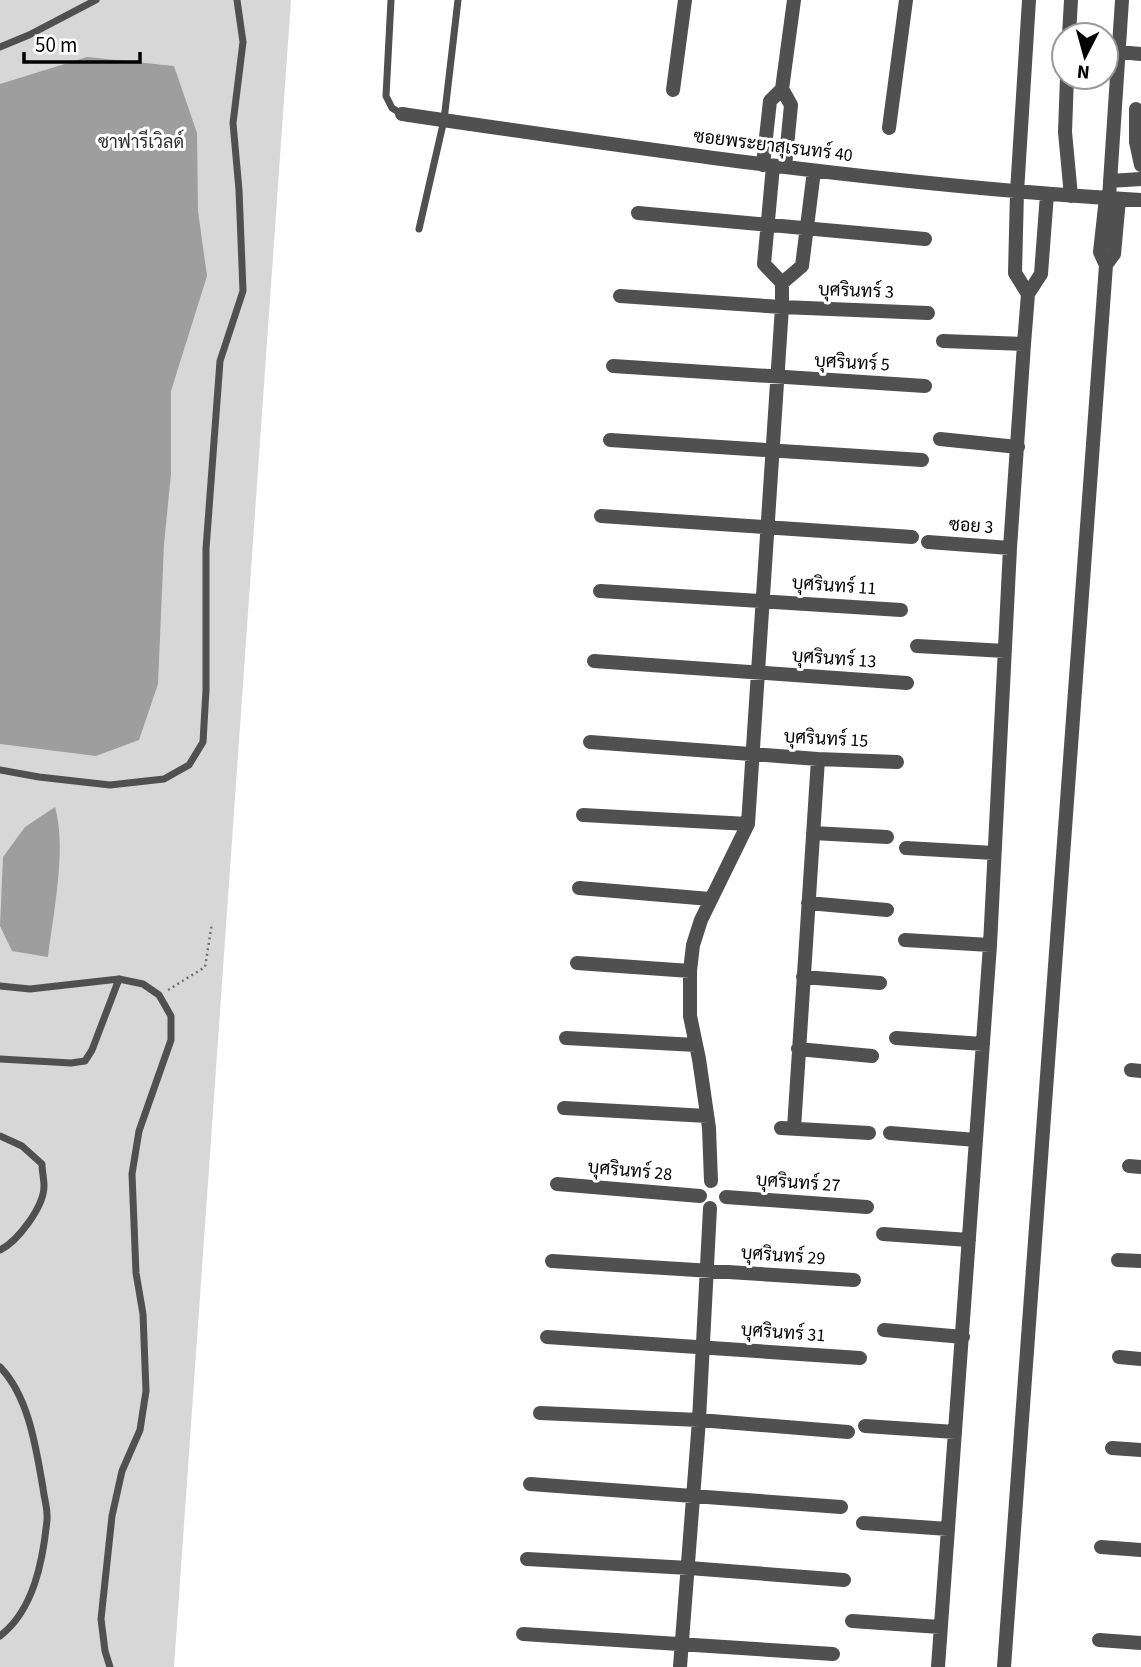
<svg xmlns="http://www.w3.org/2000/svg" width="1141" height="1667" font-family="'Source Sans 3',Sarabun,sans-serif">
<style>
.green{fill:#d7d7d7}
.water{fill:#9e9e9e}
.lines{fill:none;stroke-linecap:round;stroke-linejoin:round}
.path{stroke:#727272;stroke-width:2.5;stroke-dasharray:2 3.5;stroke-linecap:butt}
.service{stroke:#505050;stroke-width:7}
.minor{stroke:#505050;stroke-width:14}
.labels{text-anchor:middle;dominant-baseline:central;stroke-width:6;stroke-linejoin:round;paint-order:stroke}
.park-label{font-size:18px;fill:#2e2e2e;stroke:#fff}
.street-label{font-size:18px;fill:#000;stroke:#fff}
</style>
<rect width="100%" height="100%" fill="#fff"/>
<path class="green" d="M0 0H291L174 1667H0Z"/>
<path class="water" d="M87 57 174 66 197 133 198 211 207 276 171 391V474L164 544 158 684 139 740 96 756 0 744V84Z
M55 807C67 848 53 914 48 957L12 951 0 926 3 857 25 827Z"/>
<g class="lines">
<path class="path" d="M168 990 205 967 212 923"/>
<path class="service" d="M391 0 386 96 392 108 402 114
M0 47 29 35 96 0
M419 229 444 120 458 0
M0 770 39 777 110 785 164 779 189 765 203 742 206 690V549L220 361 243 291 239 190 233 123 243 42 237 0
M0 986 30 989 119 979 143 984 159 995 171 1016V1040L139 1131 132 1174 136 1273 143 1314 146 1391 140 1430 122 1471 112 1516 101 1619 105 1651 110 1667
M0 1059 71 1063 85 1061 92 1050 119 979
M0 1136 22 1146 42 1164C42 1171 44 1179 44 1186 44 1207 17 1242 0 1250
M0 1367C29 1397 36 1448 43 1488 44 1498 48 1509 47 1520 43 1560 34 1610 0 1636"/>
<path class="minor" d="M1069 35 1071 0
M1119 52 1141 54
M1067 77 1065 132 1071 196
M782 89 791 105 785 167
M673 90 685 0
M1136 109V142L1141 165
M402 114C648 150 893 186 1141 200
M889 128 906 0
M763 165 770 101 782 89 794 0
M1110 181 1141 179
M1109 198 1122 0
M638 213 925 239
M1106 265 1114 254 1119 199
M782 283 802 266 814 171
M1028 294 1015 273 1017 192 1029 0
M620 296 782 307 928 313
M943 341 1024 344
M613 366 925 386
M940 439 1018 447
M610 440 922 460
M601 516 912 537
M928 542 1010 548
M600 591 901 610
M917 646 1005 651
M594 661 907 683
M590 742 818 759 897 762
M583 815 748 824
M813 833 887 837
M906 848 994 853
M579 888 710 899
M808 903 887 910
M905 940 990 945
M577 963 690 971
M803 977 880 983
M566 1038 696 1045
M896 1038 983 1044
M798 1049 872 1056
M1131 1070 1141 1071
M564 1108 707 1116
M781 1128 869 1133
M794 1128 818 759
M890 1133 976 1140
M1129 1166 1141 1167
M711 1181 709 1128 699 1059 690 1016V971L693 945 701 920 748 824 782 307V283L764 264 773 166
M557 1184 700 1196
M726 1197 867 1207
M883 1234 969 1240
M1118 1260 1141 1261
M552 1261 854 1280
M884 1330 963 1337
M547 1337 860 1358
M1119 1357 1141 1359
M540 1413 699 1420 848 1432
M865 1426 955 1432
M1112 1448 1141 1450
M530 1484 841 1507
M863 1523 948 1529
M1101 1547 1141 1550
M527 1559 689 1568 844 1580
M852 1621 940 1627
M523 1634 833 1654
M1099 1640 1141 1643
M680 1667 699 1420 710 1208
M938 1667 990 945 1010 548 1024 344 1028 294 1041 274 1047 194
M1004 1667 1106 265 1100 252 1106 198"/>
</g>
<g class="labels">
<g class="park-label">
<text x="141" y="142">ซาฟารีเวิลด์</text>
</g>
<g class="street-label">
<text transform="translate(773 146) rotate(7)">ซอยพระยาสุเรนทร์ 40</text>
<text transform="translate(856 291) rotate(2)">บุศรินทร์ 3</text>
<text transform="translate(852 363) rotate(3)">บุศรินทร์ 5</text>
<text transform="translate(971 526) rotate(4)">ซอย 3</text>
<text transform="translate(834 586) rotate(4)">บุศรินทร์ 11</text>
<text transform="translate(834 659) rotate(4)">บุศรินทร์ 13</text>
<text transform="translate(826 739) rotate(3)">บุศรินทร์ 15</text>
<text transform="translate(630 1171) rotate(5)">บุศรินทร์ 28</text>
<text transform="translate(798 1183) rotate(4)">บุศรินทร์ 27</text>
<text transform="translate(783 1256) rotate(4)">บุศรินทร์ 29</text>
<text transform="translate(783 1333) rotate(4)">บุศรินทร์ 31</text>
</g>
</g>
<g transform="translate(1085 56) rotate(186)"><circle r="33" fill="#ffffff" stroke="#999999" stroke-width="2"/>
<path d="M0-5L12 26L0 18L-12 26Z" fill="#000000"/>
<text y="-10" font-size="19" font-weight="bold" text-anchor="middle" fill="#000000">N</text>
</g>
<path d="M24 52v10h116v-10" fill="none" stroke="#000000" stroke-width="3.5"/>
<text x="35" y="52" font-size="21" fill="#000000" stroke="#ffffff" stroke-width="5" paint-order="stroke">50 m</text>
</svg>
